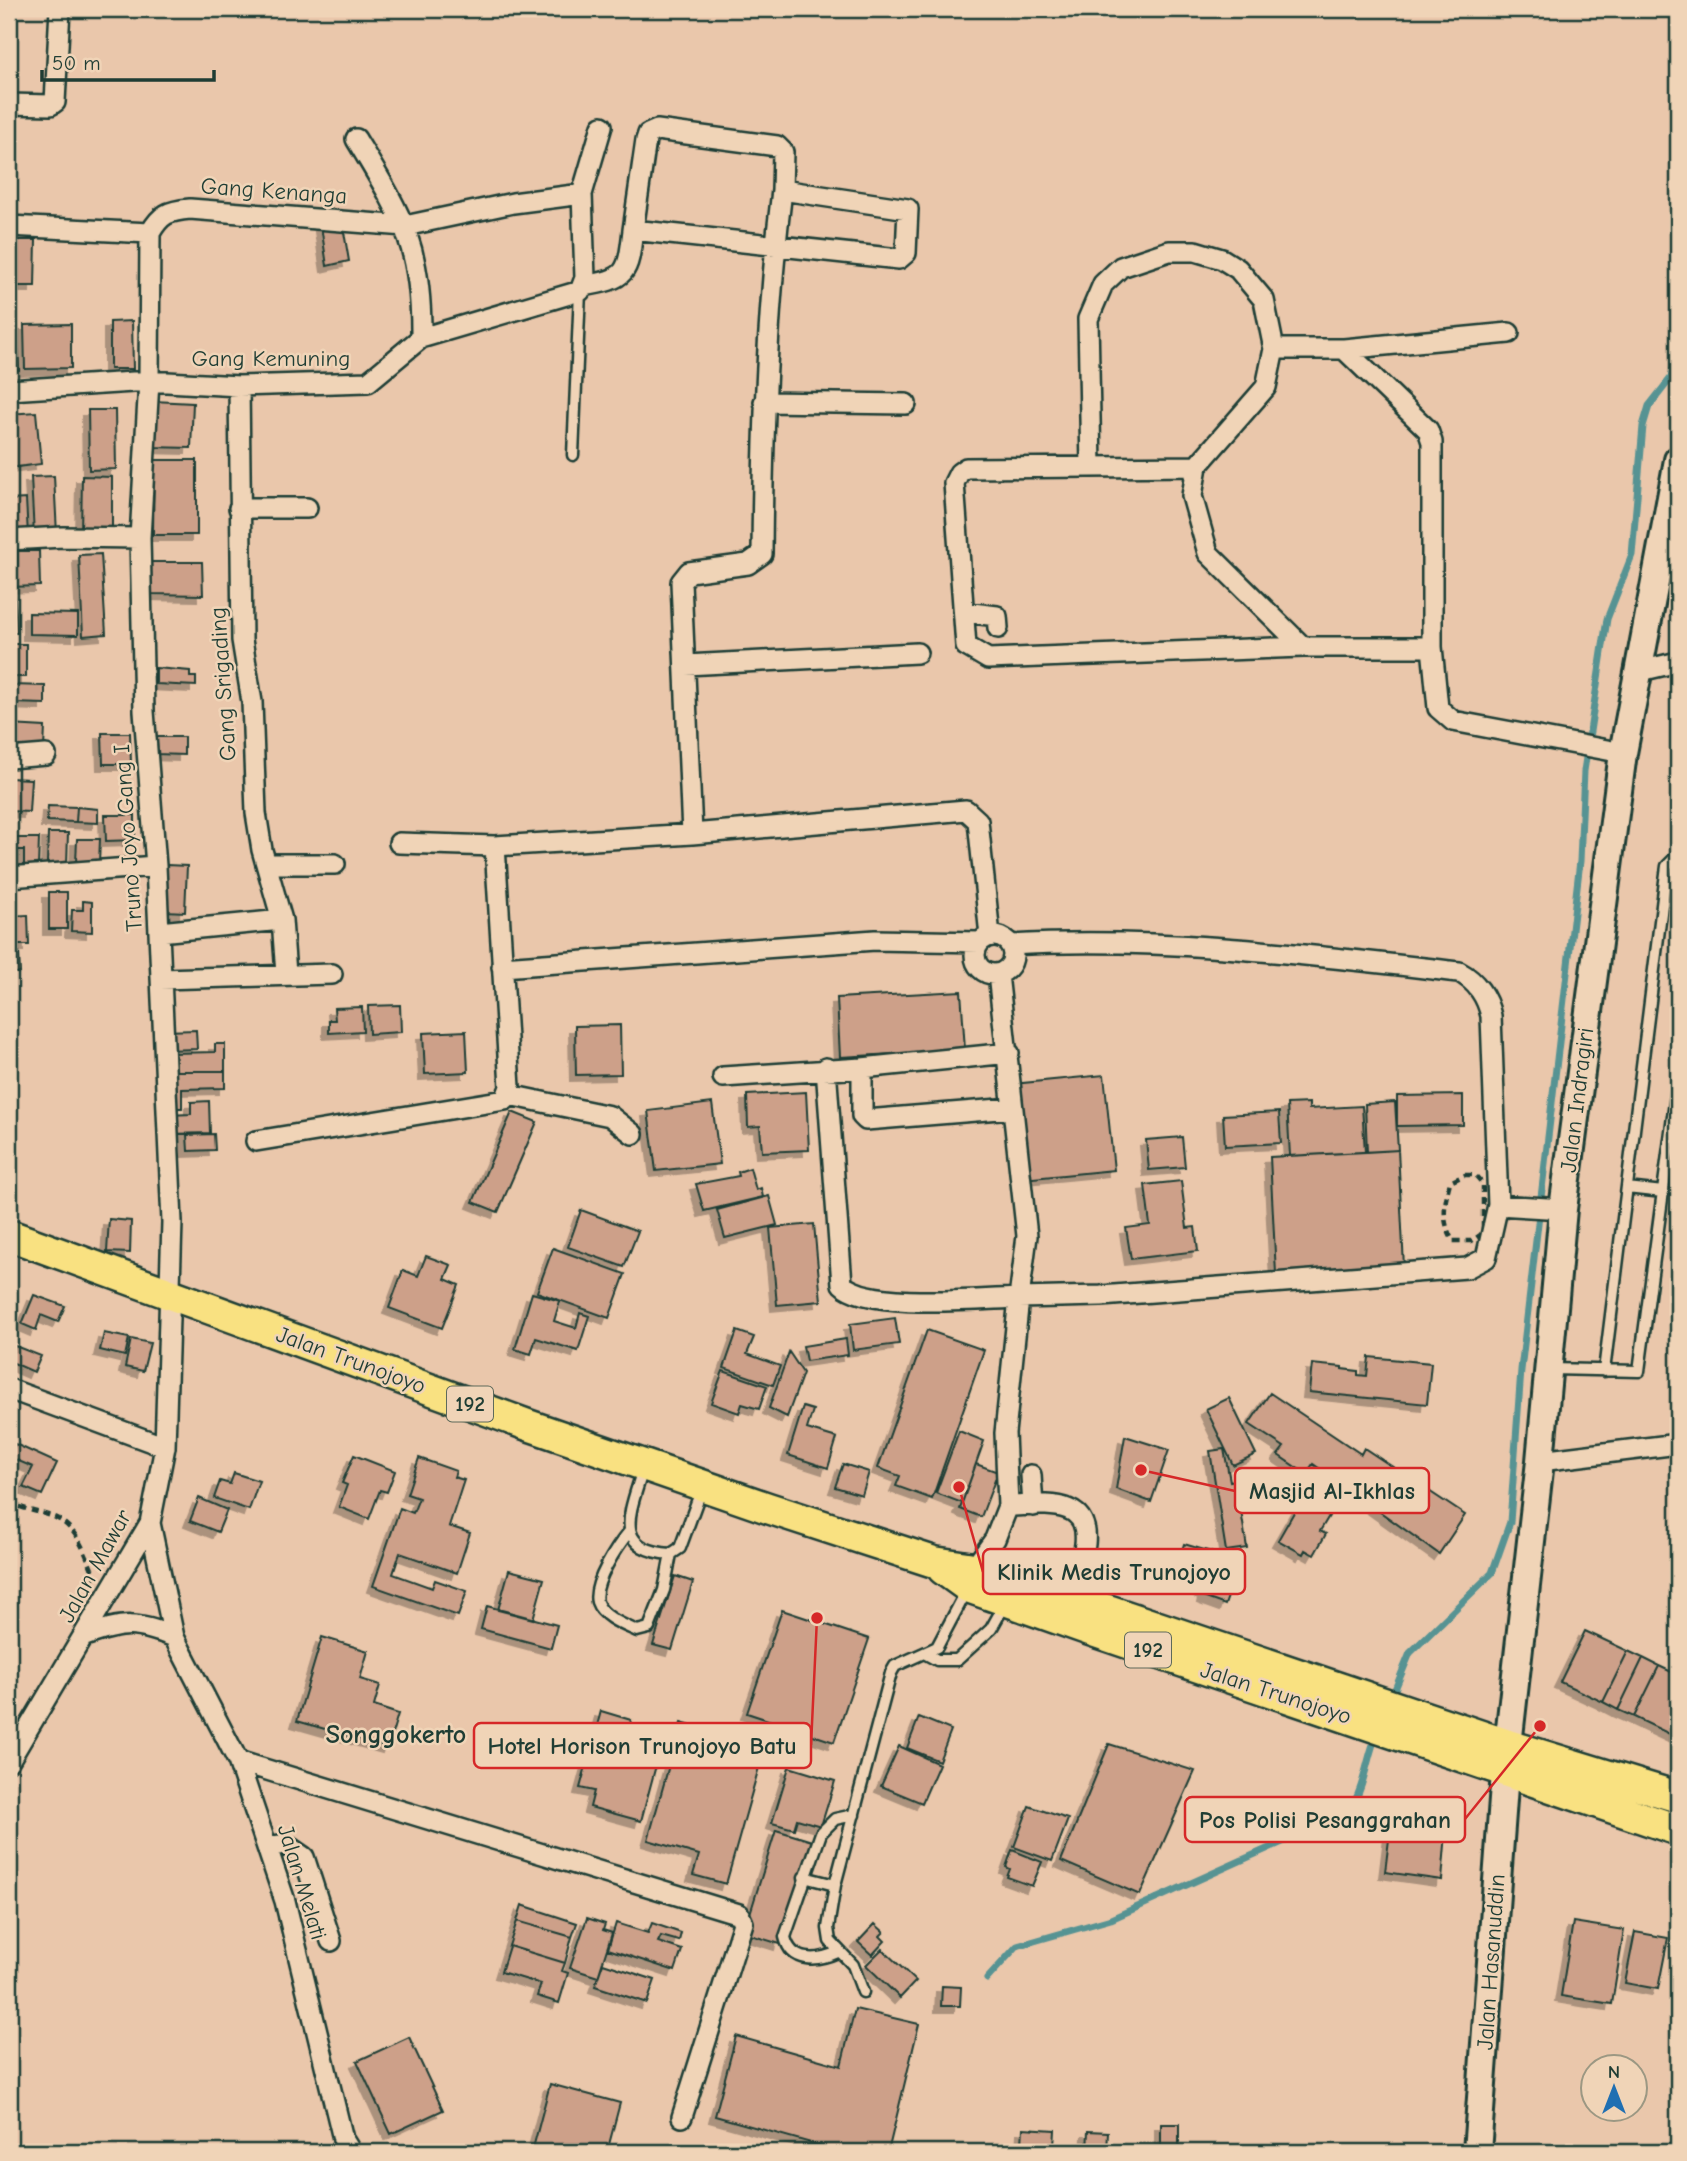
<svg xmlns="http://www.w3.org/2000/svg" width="1687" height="2161" font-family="'Comic Neue',sans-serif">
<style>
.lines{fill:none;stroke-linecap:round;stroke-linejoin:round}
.stream{stroke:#579393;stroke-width:7}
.building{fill:#cda089;stroke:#1f3d34;stroke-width:2;filter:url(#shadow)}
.lane-casing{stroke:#1f3d34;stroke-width:15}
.street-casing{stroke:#1f3d34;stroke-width:24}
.secondary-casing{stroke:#1f3d34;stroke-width:32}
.primary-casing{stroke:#1f3d34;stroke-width:35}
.path{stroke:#1f3d34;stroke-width:4.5;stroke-dasharray:7 5;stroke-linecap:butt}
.lane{stroke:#f0d4b7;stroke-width:10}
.street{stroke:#f0d4b7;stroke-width:19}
.secondary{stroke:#f0d4b7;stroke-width:26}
.primary{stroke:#f9e181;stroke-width:30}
.labels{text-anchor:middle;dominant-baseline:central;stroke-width:5;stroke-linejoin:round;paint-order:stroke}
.shield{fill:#f0d4b7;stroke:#5e6a5b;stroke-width:2}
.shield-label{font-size:21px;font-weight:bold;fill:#1f3d34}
.street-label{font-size:23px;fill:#1f3d34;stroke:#f0d4b7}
.quarter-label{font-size:26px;font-weight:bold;fill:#1f3d34;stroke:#f0d4b7}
.leader{fill:none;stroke:#d62828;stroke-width:2.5}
.callout-dot{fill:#d62828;stroke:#f0d4b7;stroke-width:2.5}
.callout{fill:#f0d4b7;stroke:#d62828;stroke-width:2.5}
.callout-label{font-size:24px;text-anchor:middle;font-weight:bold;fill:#1f3d34}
</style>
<defs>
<filter id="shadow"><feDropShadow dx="-6" dy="6" stdDeviation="0" flood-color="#0004"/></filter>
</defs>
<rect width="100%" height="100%" fill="#eac7ab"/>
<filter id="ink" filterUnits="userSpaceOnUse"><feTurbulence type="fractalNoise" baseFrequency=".0143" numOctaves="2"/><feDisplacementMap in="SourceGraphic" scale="14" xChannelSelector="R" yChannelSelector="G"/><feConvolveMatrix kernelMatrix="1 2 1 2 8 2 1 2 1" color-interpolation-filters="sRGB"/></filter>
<g filter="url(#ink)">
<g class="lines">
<path class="stream" d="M1391 1699 1410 1653 1492 1573 1510 1522 1521 1370 1580 861 1584 771 1607 619 1632 555 1643 426 1649 406 1671 378 1678 348
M987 1979 1017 1946 1111 1919 1349 1812C1365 1787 1366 1760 1377 1733"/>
</g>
<path class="building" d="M321 226H343L349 261 327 266Z
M9 240H36L35 286H9Z
M132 321 133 369H110V322Z
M9 322H17L19 370H9Z
M71 324V368L25 369 24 325Z
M153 401 193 403 191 448 151 447Z
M88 410H115L116 469 89 470Z
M36 412 41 464 9 468V414Z
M154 460H197V535H153Z
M54 476 57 534 34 535 31 477Z
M82 476 112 477V533H81Z
M26 499 28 535H9V500Z
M17 551H39L40 586 9 587V553L10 569H17Z
M101 554 106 634 83 636 79 555Z
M151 562H202L203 595 151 594Z
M15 595 17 633H9V596Z
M29 613 78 614V635L29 634Z
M11 644H26V677H11Z
M156 668 190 671V677H196V686L156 684Z
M13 685 45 686V704L12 703Z
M10 725 45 727 44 749 9 747Z
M102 733H130L131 764H103Z
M156 737H184V755L156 754Z
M9 778 31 779 29 812 9 811Z
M48 806 77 807 76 822 47 821Z
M77 807 98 809V823L76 822Z
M105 815H135V840L106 841Z
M48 833H68L67 864H47Z
M16 838H39L38 868H24V850H15Z
M77 839H100L99 863H76Z
M167 865 187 866 185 912 165 911Z
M49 892H67V929H49Z
M83 901 92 902V932L71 931 72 910H83Z
M28 915 29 945H9V916Z
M9 952H19L20 973H9Z
M961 991 965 1050 840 1057 837 998Z
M400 1005 401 1032 369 1034 368 1006Z
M362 1007 363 1031 329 1033V1020H335L334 1008Z
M620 1025 621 1074 576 1075 575 1026Z
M196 1030 197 1049 165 1050V1031Z
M466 1031 468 1072 425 1074 423 1033Z
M215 1044H225V1071H172V1053L215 1052Z
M170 1071H225V1088L182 1089V1108H167Z
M1104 1075 1114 1170 1023 1179 1013 1084Z
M806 1092 809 1150 762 1152 760 1126 748 1127 747 1095Z
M1463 1095V1125L1397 1126V1096Z
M209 1101 210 1133 169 1134 168 1115 191 1114V1102Z
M1395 1102 1398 1150 1367 1152 1365 1104Z
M712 1103 720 1164 656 1171 648 1111Z
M1309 1103V1109L1362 1106 1365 1152 1290 1156 1287 1104Z
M512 1112 537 1122 498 1212 473 1202Z
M1279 1112 1281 1143 1225 1146 1223 1115Z
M214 1134 215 1150 188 1151 187 1135Z
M1182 1137 1185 1167 1149 1170 1146 1140Z
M1398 1150 1404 1267 1276 1274 1270 1157Z
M750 1168 756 1190 761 1188 763 1197 704 1211 696 1184 739 1176 738 1172Z
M1181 1181 1187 1228 1195 1227 1198 1251 1131 1259 1126 1228 1150 1225 1145 1185Z
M769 1196 777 1225 725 1238 717 1210Z
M581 1210 638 1231 624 1267 568 1247Z
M109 1219 131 1221 130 1253 107 1252Z
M814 1224 821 1301 777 1305 770 1228Z
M553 1248 625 1274 609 1318 537 1292Z
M426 1256 451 1265 445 1279 459 1285 442 1328 389 1308 403 1270 418 1276Z
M532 1293 560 1301 554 1321 576 1328 580 1313 589 1316 578 1351 536 1338 531 1354 515 1349Z
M34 1295 65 1306 58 1322 41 1315 36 1330 22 1324Z
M895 1318 899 1344 853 1350 850 1324Z
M927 1330 984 1350 932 1499 896 1486 900 1476 878 1468Z
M737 1331 754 1337 747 1354 780 1366 773 1385 724 1368Z
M104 1333 129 1338 125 1356 100 1350Z
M131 1339 150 1343 143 1371 125 1367Z
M846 1339 848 1355 806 1361 803 1346Z
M15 1346 41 1356 34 1372 9 1361Z
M789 1352 803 1373 787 1417 769 1408Z
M1369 1357 1431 1363 1427 1404 1309 1392 1312 1364 1342 1367V1369L1358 1371V1375L1367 1376Z
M723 1371 767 1386 759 1409 742 1404 739 1413 711 1403Z
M1270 1393 1361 1454 1364 1448 1465 1515 1439 1554 1313 1464 1306 1474 1278 1455 1284 1447 1249 1424Z
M1229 1398 1256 1454 1233 1465 1206 1409Z
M803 1407 813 1410 807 1429 837 1438 828 1468 788 1455Z
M959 1431 984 1441 962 1503 936 1493Z
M1125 1436 1169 1450 1151 1502 1116 1489Z
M15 1444 57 1463 42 1495 23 1487 33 1467 9 1457Z
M1224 1449 1230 1481 1236 1480 1247 1548 1226 1551 1210 1451Z
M354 1455 395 1471 387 1492 380 1490 369 1519 339 1507 347 1485 342 1483Z
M419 1458 456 1471 454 1477 464 1480 449 1526 470 1533 457 1573 400 1553 393 1574 432 1588 435 1580 467 1591 458 1616 373 1586 400 1508 413 1513 419 1498 407 1494Z
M843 1464 869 1472 862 1495 835 1487Z
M976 1464 998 1472 981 1517 960 1509Z
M234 1473 259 1481 249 1510 214 1498 220 1481 230 1484Z
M199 1498 227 1510 218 1532 190 1521Z
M1301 1500 1329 1516 1320 1531 1326 1534 1314 1555 1305 1550 1303 1554 1278 1540Z
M1184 1544 1211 1552 1201 1582 1189 1579 1186 1586 1172 1581Z
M1208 1567 1235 1576 1225 1605 1203 1597 1204 1593 1200 1591Z
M509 1570 544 1579 533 1619 498 1610Z
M675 1576 693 1582 672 1650 653 1645Z
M487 1606 557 1625 551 1648 481 1629Z
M782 1610 869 1639 834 1742 747 1713Z
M1585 1631 1628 1651 1603 1702 1560 1682Z
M322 1637 368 1651 360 1679 380 1685 374 1706 398 1714 388 1747 297 1721Z
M1628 1651 1643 1658 1618 1710 1603 1702Z
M1643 1658 1659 1666 1634 1717 1618 1710Z
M1659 1666 1678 1675V1738L1634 1717Z
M601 1711 631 1720 628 1734 662 1743 641 1821 590 1807 594 1791 580 1788Z
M919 1717 951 1730 939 1761 907 1748Z
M681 1723 765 1746 726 1884 693 1875 699 1855 648 1840Z
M1109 1744 1195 1771 1140 1895 1061 1861Z
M899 1746 939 1764 922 1803 881 1786Z
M789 1767 835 1781 821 1826 797 1819 794 1829 772 1823Z
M1029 1806 1068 1819 1052 1861 1014 1847Z
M1392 1815 1447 1821 1442 1880 1385 1872Z
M776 1830 812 1841 780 1944 744 1933Z
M1012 1850 1042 1862 1032 1886 1007 1877 1010 1869 1006 1867Z
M522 1905 577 1923 572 1937 517 1921Z
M587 1918 605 1924 603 1930 612 1933 598 1977 570 1968Z
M517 1921 572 1937 565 1963 509 1946Z
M1573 1922 1624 1930 1612 2004 1561 1996Z
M616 1923 648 1933 652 1923 681 1933 679 1941 661 1936 658 1942 682 1950 675 1971 608 1949Z
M875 1924 884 1932 880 1936 885 1941 872 1955 858 1942Z
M1635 1932 1668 1938 1658 1989 1625 1983Z
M509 1946 565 1963 562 1971 568 1973 559 2003 537 1996 541 1984 501 1972Z
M882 1949 916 1981 900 1998 866 1965Z
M603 1963 655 1980 647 2003 595 1986Z
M942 1986 961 1987 960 2006H941Z
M855 2009 919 2024 888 2152H843L715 2116 736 2036 841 2066Z
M409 2037 443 2110 391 2134 357 2061Z
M550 2084 620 2103 607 2152H532Z
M1161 2124H1179V2152H1161Z
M1023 2128 1055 2130 1054 2147 1022 2145Z
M1088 2131 1108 2132 1107 2152H1087Z
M995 2145 1018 2147V2152H995Z"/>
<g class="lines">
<g class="lane-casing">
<path id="lane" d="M573 455 580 291
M1627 1188 1663 1192
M1551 1369 1639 1371 1678 1079
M1604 1371 1665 881 1667 866 1678 855
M643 1469C631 1510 610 1550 671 1554L680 1548 702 1488
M629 1532C618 1545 592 1584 597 1602 602 1617 624 1625 637 1631L649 1628 664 1590 671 1554
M926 1654 937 1660H957L991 1629 1005 1604
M804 1877 835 1885
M838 1952C818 1961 791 1964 785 1937L821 1833 835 1819 854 1815
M863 1992 853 1965 830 1941 828 1928 835 1885 891 1673 895 1666 937 1647 967 1590"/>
</g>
<g class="street-casing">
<path id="street" d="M9 104 51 105 55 102 60 9
M657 130 777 146 783 152 782 190 908 209 906 253 899 259 633 230 646 140 648 134Z
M356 139C402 216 422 245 421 338
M782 190C767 311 763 432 762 554L748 564 689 572 681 582 692 834 966 810 978 821 990 936
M9 226 150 233 149 381 140 538 144 711 156 866 172 1222 165 1447 150 1523 9 1761
M150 233C161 214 168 211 190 209L405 226 513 203 582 194
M583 286C628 279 628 273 633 230
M1274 349H1344L1428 430 1432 442V647L1438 708 1453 721 1623 753
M1344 349 1509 333
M239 386 242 640 252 702 256 813 262 850 282 920 286 974
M9 390 149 381 239 386 368 382 421 338 580 291 585 278 582 194 602 126
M764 402 906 404
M1197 466 966 468 959 473 954 483 966 646 988 659 1303 647H1432
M1091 467 1088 319 1103 284 1121 267 1169 251H1195L1222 259 1238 269 1264 300 1274 349 1266 387 1197 466 1192 496 1208 553 1303 647
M239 508H307
M9 540 63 537 140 538
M964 612 997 616 998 628
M686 665 917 653
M1640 671 1678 662
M9 758 46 755
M399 843 495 846
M267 864H335
M9 877 156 866
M159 932 282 920
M975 955a19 19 0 1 1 38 0a19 19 0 1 1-38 0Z
M1010 945C1160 936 1310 955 1459 972 1476 981 1487 997 1491 1016L1498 1205 1563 1209
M502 967 875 940 979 942
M998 974 1027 1236 1019 1298 1101 1296 1467 1268 1486 1258 1498 1205
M161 979 332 974
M826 1068 842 1284C868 1310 981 1299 1019 1298L1005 1433 1008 1506 995 1539 974 1568
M862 1068V1116L866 1120 1012 1108
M723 1077 862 1068 1009 1053
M509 1095 610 1116 633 1134
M256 1141 505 1100 510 1087 495 846 692 834
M9 1389 165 1447
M1540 1461 1678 1444
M1031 1475 1033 1506
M1008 1506C1026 1506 1050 1502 1068 1509 1102 1522 1077 1574 1069 1597
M150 1523 174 1637 238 1761 285 1901 343 2139 351 2152
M85 1636C125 1622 135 1622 174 1637
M238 1761 739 1914 743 1923 682 2117
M267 1847 285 1844 304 1857 331 1941"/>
</g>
<g class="secondary-casing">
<path id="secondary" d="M1477 2152 1505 1772 1540 1461 1563 1209 1623 753 1678 460"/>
</g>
<g class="primary-casing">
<path id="primary" d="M9 1235 525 1424 768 1508 934 1562 974 1568 1069 1597 1508 1745 1678 1797
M943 1569 968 1587 1090 1630 1678 1830"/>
</g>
<path class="path" d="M1465 1175H1475L1483 1184V1233L1472 1241H1453C1441 1220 1444 1205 1450 1182Z
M9 1501C23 1510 36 1511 51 1516 78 1525 85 1555 96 1578"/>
<use href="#lane" class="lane"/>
<use href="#street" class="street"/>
<use href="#secondary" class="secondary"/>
<use href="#primary" class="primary"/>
</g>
</g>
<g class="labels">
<g class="shield">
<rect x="447" y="1386.5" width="46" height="35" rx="5"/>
<rect x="1125" y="1632.5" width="46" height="35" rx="5"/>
</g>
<g class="shield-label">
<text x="470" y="1404">192</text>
<text x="1148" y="1650">192</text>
</g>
<g class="street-label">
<text transform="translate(274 191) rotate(4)">Gang Kenanga</text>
<text x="271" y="358">Gang Kemuning</text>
<text transform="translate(223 684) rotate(-94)">Gang Srigading</text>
<text transform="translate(128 838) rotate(-94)">Truno Joyo Gang I</text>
<text transform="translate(1577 1100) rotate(-83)">Jalan Indragiri</text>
<text transform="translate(351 1360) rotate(20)">Jalan Trunojoyo</text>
<text transform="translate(95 1566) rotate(-61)">Jalan Mawar</text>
<text transform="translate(1276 1693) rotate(18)">Jalan Trunojoyo</text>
<text transform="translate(302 1882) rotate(73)">Jalan Melati</text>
<text transform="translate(1491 1962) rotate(-86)">Jalan Hasanuddin</text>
</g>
<g class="quarter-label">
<text x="396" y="1735">Songgokerto</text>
</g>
</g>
<path class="leader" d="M1141 1470L1235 1491M959 1487L983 1572M817 1618L811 1745M1540 1726L1465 1819"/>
<g class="callout-dot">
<circle cx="1141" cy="1470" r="7"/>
<circle cx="959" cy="1487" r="7"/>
<circle cx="817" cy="1618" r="7"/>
<circle cx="1540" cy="1726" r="7"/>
</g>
<g class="callout">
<rect x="1235" y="1468" width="194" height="45" rx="7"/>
<rect x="983" y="1549" width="262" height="45" rx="7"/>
<rect x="474" y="1723" width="337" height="45" rx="7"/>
<rect x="1185" y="1797" width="280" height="45" rx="7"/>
</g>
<g class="callout-label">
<text x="1332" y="1499">Masjid Al-Ikhlas</text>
<text x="1114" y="1580">Klinik Medis Trunojoyo</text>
<text x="642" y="1754">Hotel Horison Trunojoyo Batu</text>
<text x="1325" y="1828">Pos Polisi Pesanggrahan</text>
</g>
<rect width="1687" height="2161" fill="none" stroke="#f0d4b7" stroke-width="35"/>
<rect x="18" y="18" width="1652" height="2126" fill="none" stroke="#1f3d34" stroke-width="2.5" filter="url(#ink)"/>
<g transform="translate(1614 2088)"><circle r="33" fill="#f0d4b7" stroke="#9c9883" stroke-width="2"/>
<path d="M0-5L12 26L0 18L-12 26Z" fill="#1f6fb2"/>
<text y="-10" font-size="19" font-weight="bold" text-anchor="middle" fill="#1f3d34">N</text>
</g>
<path d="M42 70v10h172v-10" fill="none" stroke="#1f3d34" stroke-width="3.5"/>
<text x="52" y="70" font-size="21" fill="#1f3d34" stroke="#f0d4b7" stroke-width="5" paint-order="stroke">50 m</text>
</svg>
